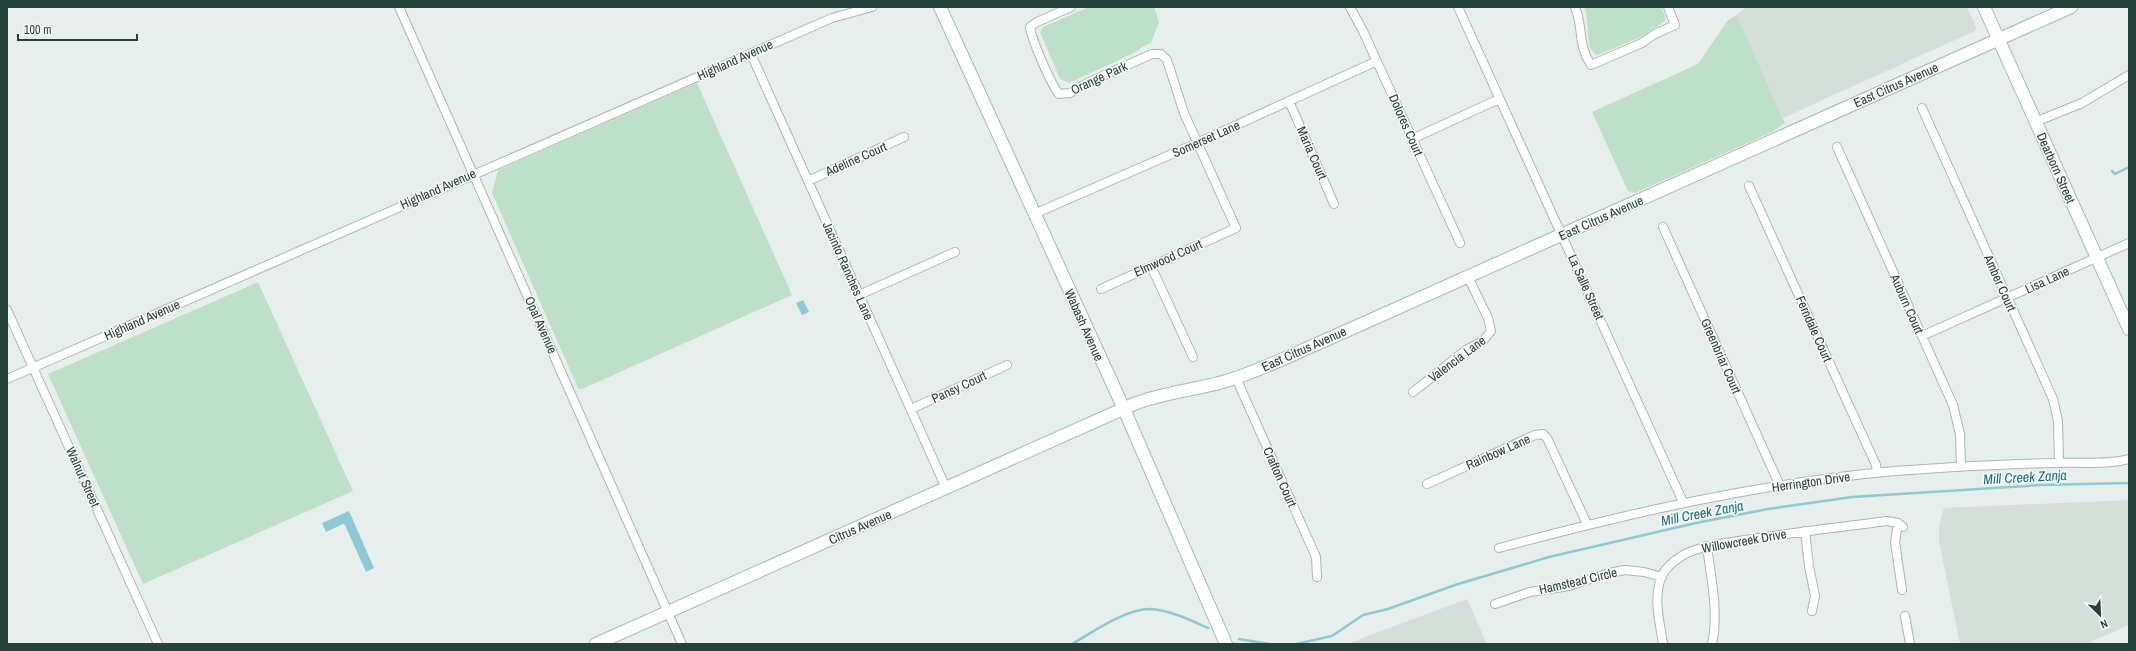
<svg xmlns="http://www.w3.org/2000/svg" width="2136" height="651" font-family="'Archivo Narrow',sans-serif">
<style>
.built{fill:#d4dfda}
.green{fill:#bfe0c8}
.water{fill:#8ec9d4}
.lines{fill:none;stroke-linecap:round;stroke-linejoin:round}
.stream{stroke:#8ec9d4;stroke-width:2.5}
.street-casing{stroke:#a8b8b2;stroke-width:10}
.secondary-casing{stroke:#a4bbb3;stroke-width:14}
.street{stroke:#fff;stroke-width:8}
.secondary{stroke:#fff;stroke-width:12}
.labels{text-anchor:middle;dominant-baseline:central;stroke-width:3;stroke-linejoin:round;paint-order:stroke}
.street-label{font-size:13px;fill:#24423a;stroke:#f7fbf9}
.water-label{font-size:14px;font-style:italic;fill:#1c6f80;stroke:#f7fbf9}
</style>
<rect width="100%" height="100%" fill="#e6efeb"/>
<path class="built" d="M1746 7H1967L1977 30 1783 118 1737 15Z
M2129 500V625L2086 644H1960L1939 541V526L1944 508Z
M1467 599 1487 644H1348L1365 637Z"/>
<path class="green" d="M1089 7H1154L1159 22 1151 43 1142 47 1134 53 1069 83 1060 79 1040 32 1043 27Z
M1584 7H1661L1665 16V21L1641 37 1597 55C1583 47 1591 22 1584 7Z
M1737 15 1785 123 1772 132 1635 193 1628 191 1592 112 1698 64 1728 20Z
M697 83 792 295 582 389 578 388 492 193 498 170Z
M258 282 353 491 143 584 48 374Z"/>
<path class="water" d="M803 300 809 312 802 315 796 303Z
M349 511 374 568 366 572 345 525 343 524 326 532 322 523Z"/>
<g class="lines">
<path class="stream" d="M2112 171 2115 174 2129 167
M1239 639 1269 644
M1072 644C1093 632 1125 609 1150 609 1170 610 1190 620 1208 628
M1296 644 1332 636 1363 615 1388 609 1455 585 1549 557 1696 523 1768 509 1852 497 2040 485 2129 483"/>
<g class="street-casing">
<path id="street" d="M399 7 682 644
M1071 7 1037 22 1030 27C1032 41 1051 84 1059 94L1070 93 1089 82 1152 54H1161L1167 60 1184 113 1236 228 1101 289
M1350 7 1363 31 1460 243
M1458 7 1683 502
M1575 7C1584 29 1577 44 1591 65L1642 43 1655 34 1675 25 1668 7
M751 54 946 488
M1289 101 1334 204
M1922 108 2053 399 2058 421 2059 462
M2035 122 2082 103 2129 75
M1412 139 1499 99
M1837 147 1953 405 1960 434 1961 465
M808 181 904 137
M1749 186 1876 465 1877 473
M1034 214 1197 143 1377 61
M1663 227 1780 486
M1151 266 1193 357
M859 295 955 252
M7 310 158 644
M1922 336 2129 243
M1236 378 1316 557 1317 577
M7 379 832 18 872 7
M1413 392 1466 350 1483 341 1491 331 1488 318 1468 277
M911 409 1007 365
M1427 484 1535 435 1543 434 1547 438 1587 524
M1898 523 1895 542 1902 590
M1805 531 1809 566 1815 596 1812 611
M1707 546C1711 578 1719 613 1712 644
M1499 548C1629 513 1760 483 1895 471 1948 467 2000 464 2052 463 2074 462 2110 465 2129 459
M1495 604 1530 592 1569 586 1609 573 1625 570 1644 572 1662 577
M1905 616 1910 644
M1663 644C1660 622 1653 600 1661 578 1666 565 1682 554 1695 550 1713 544 1733 542 1752 539 1797 532 1842 527 1887 521L1898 523 1903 527"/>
</g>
<g class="secondary-casing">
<path id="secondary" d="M940 7 1124 409 1226 644
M1984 7 2129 329
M596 644 1134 404C1164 392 1196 390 1226 381 1260 371 1293 354 1326 340L2071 7"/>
</g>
<use href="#street" class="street"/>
<use href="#secondary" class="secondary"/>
</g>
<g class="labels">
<g class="street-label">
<text transform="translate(735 60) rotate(-24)">Highland Avenue</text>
<text transform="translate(1099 78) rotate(-25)">Orange Park</text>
<text transform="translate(1896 85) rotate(-24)">East Citrus Avenue</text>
<text transform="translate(1406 125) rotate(66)">Dolores Court</text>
<text transform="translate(1206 139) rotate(-24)">Somerset Lane</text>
<text transform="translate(1312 153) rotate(66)">Maria Court</text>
<text transform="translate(856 159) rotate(-24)">Adeline Court</text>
<text transform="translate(2056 168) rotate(66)">Dearborn Street</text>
<text transform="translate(438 189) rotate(-24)">Highland Avenue</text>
<text transform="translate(1601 218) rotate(-24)">East Citrus Avenue</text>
<text transform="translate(1168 258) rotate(-24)">Elmwood Court</text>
<text transform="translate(848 271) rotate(66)">Jacinto Ranches Lane</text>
<text transform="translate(2047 280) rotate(-25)">Lisa Lane</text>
<text transform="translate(2000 283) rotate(66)">Amber Court</text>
<text transform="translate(1586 287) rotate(66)">La Salle Street</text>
<text transform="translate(1907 304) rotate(66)">Auburn Court</text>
<text transform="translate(142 320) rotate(-24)">Highland Avenue</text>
<text transform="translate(541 325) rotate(66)">Opal Avenue</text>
<text transform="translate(1084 325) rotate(66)">Wabash Avenue</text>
<text transform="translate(1814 329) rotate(66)">Ferndale Court</text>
<text transform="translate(1304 349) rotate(-24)">East Citrus Avenue</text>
<text transform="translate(1721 356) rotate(66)">Greenbriar Court</text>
<text transform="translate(1457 359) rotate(-37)">Valencia Lane</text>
<text transform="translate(959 387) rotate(-25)">Pansy Court</text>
<text transform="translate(1498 452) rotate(-24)">Rainbow Lane</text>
<text transform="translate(83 477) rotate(66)">Walnut Street</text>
<text transform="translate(1280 477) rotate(66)">Crafton Court</text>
<text transform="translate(1811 482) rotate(-8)">Herrington Drive</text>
<text transform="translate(860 527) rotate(-24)">Citrus Avenue</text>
<text transform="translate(1744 541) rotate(-10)">Willowcreek Drive</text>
<text transform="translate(1578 581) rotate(-13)">Hamstead Circle</text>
</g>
<g class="water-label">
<text transform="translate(2025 477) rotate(-3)">Mill Creek Zanja</text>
<text transform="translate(1702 513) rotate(-11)">Mill Creek Zanja</text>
</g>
</g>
<rect width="2136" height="651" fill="none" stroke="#24423a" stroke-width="16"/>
<g transform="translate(2100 615) rotate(156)" stroke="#f7fbf9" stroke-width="3" paint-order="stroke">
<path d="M0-3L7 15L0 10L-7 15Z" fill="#24423a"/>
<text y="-6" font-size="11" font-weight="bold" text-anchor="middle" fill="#24423a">N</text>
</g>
<path d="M18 34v6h119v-6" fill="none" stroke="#24423a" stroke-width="2"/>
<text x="24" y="34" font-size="12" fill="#24423a" stroke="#f7fbf9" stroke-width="3" paint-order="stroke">100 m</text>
</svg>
